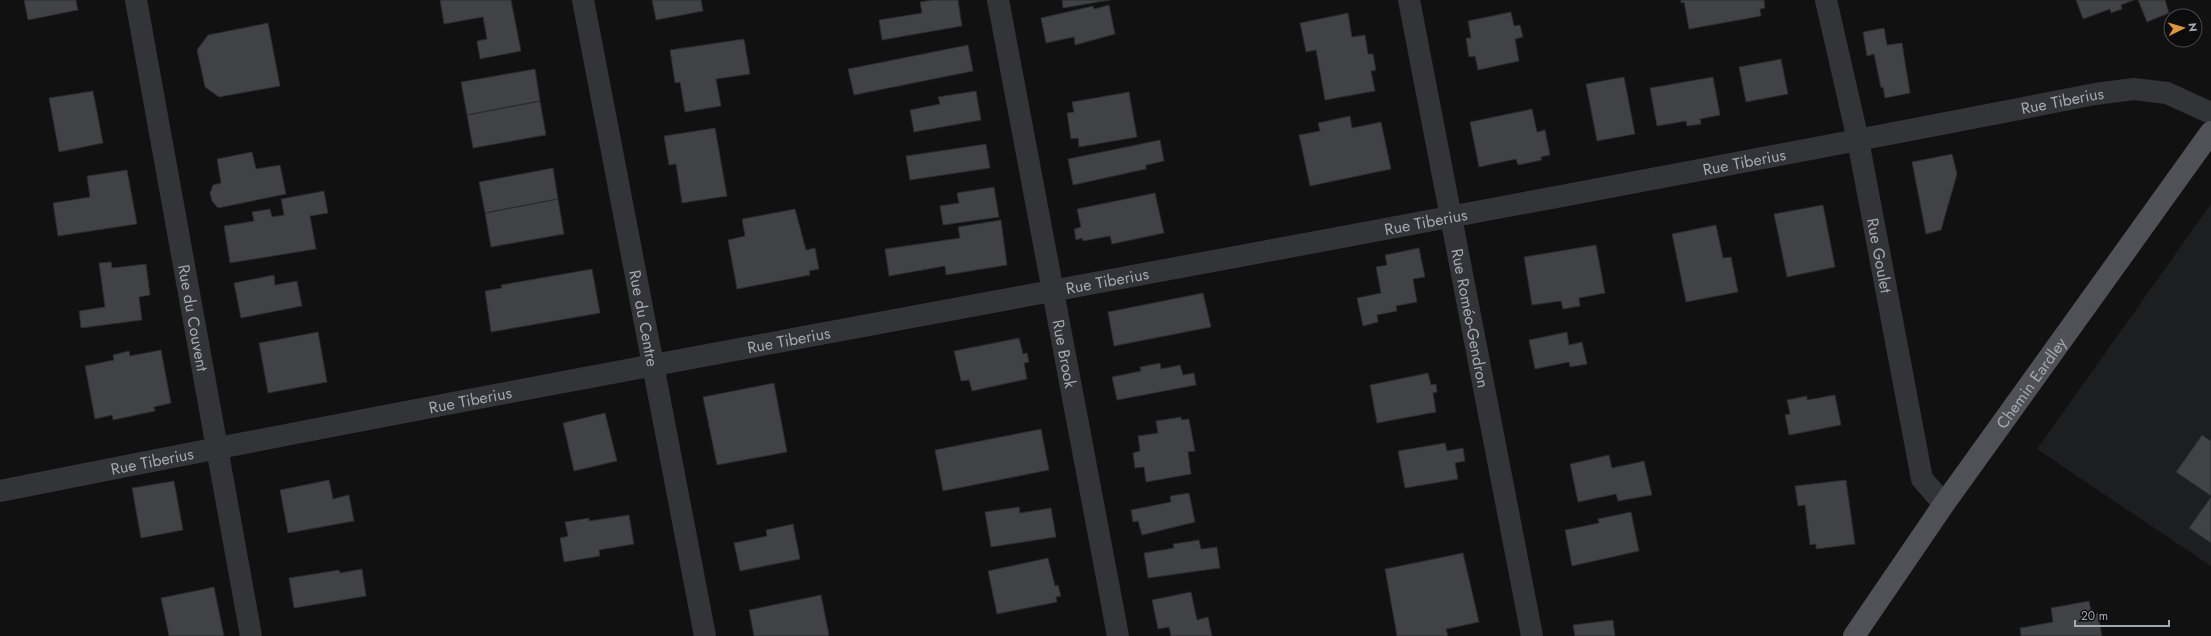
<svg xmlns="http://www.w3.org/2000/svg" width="2211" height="636" font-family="Jost,sans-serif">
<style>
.built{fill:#1d1e1f}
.building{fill:#404245;stroke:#2b2c2e}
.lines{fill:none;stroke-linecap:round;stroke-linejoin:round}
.minor{stroke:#333437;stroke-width:22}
.major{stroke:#4f5156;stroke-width:22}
.labels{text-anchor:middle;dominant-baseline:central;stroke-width:3.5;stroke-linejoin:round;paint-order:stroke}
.street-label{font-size:16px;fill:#a4aab2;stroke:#0c0c0d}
</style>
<rect width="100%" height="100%" fill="#111112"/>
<path class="built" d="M2211 204V566L2037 449Z"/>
<path class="building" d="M24 0H76L78 10 28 20Z
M440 0H511L521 51 480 59 477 41 487 39 483 17 444 24Z
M652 0H701L703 11 656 20Z
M932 0H958L962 26 882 40 879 20 922 13 920 2Z
M1062 0H1110L1063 8Z
M1681 0H1764L1765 8 1760 9 1761 16 1689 29 1684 2 1681 3Z
M2076 0H2134L2121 5 2122 9 2111 13 2110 9 2083 19Z
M2138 0H2165L2169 13 2147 22Z
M1109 5 1115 34 1075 45 1074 37 1046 43 1041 18 1093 6 1094 9Z
M1511 12 1514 26 1520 25 1523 37 1515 39 1519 61 1478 70 1475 56 1469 57 1466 38H1471L1468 21Z
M1348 13 1352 37 1365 35 1368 54H1373L1376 70 1371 71 1375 91 1325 100 1316 50 1306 52 1300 23Z
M268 23 280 86 219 97 205 87 197 50 208 35Z
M1884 28 1887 45 1902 43 1910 93 1885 98 1883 87 1881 88 1874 54 1867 56 1863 32Z
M744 39 750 74 716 79 721 106 685 112 680 82 675 83 670 50Z
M968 45 973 71 854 95 848 69Z
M1781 59 1788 94 1746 102 1739 67Z
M535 69 540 101 467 115 461 82Z
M1624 77 1635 134 1597 141 1586 84Z
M1713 77 1720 115 1700 119 1701 124 1687 126 1686 121 1657 126 1650 88Z
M93 91 103 143 59 152 49 98Z
M976 91 981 120 914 132 910 110 940 104 938 97Z
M1129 92 1137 137 1079 147 1078 138 1071 139 1067 113 1074 112 1072 102Z
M540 101 546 135 473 148 467 115Z
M1532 109 1537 132 1545 130 1550 155 1541 157 1542 160 1518 165 1516 159 1479 167 1470 122Z
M1350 116 1352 128 1381 122 1391 169 1310 186 1299 135 1320 131 1318 123Z
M715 128 727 196 682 203 676 164 669 165 664 136Z
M1160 140 1164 161 1146 165V169L1073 185 1068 159Z
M986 144 990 168 910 180 906 156Z
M252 152 256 169 280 165 286 194 218 208 212 201 210 193 213 185 221 183 217 159Z
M1952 154 1957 174 1941 230 1926 234 1912 162Z
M553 168 558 199 485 213 479 182Z
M127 170 137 224 58 236 53 203 90 197 87 176Z
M994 187 999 217 943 225 940 206 959 203 957 193Z
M324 191 328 213 310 216 316 249 230 263 224 226 254 221 252 212 270 209 272 217 284 215 281 199Z
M1155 193 1164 233 1112 244 1110 236 1083 241 1082 238 1076 240 1074 229 1081 227 1077 209Z
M558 199 564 234 491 247 485 213Z
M1823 205 1835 267 1787 277 1774 214Z
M795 209 806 250 815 248 819 269 809 271 810 275 737 289 728 240 745 236 742 219Z
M1001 220 1007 265 946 275 945 266 889 276 885 249 960 238 958 227Z
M1716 225 1723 258 1731 257 1738 292 1686 302 1672 234Z
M1596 245 1605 293 1579 298 1580 306 1563 309 1561 301 1532 305 1524 257Z
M1419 248 1425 277 1413 279 1417 302 1396 306 1397 311 1377 315 1378 322 1363 326 1357 298 1381 293 1376 267 1387 265 1385 255Z
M111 262 112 268 146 264 150 295 139 297 142 320 81 328 79 311 105 307 99 263Z
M592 269 600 313 491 332 485 291 502 288 501 285Z
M274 275 275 285 297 281 302 306 241 318 234 283Z
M1203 293 1211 327 1114 346 1108 312Z
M318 332 327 382 268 393 259 343Z
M1567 332 1569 345 1582 342 1587 364 1570 367 1569 362 1535 369 1529 340Z
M1019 338 1023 354 1027 353 1029 362 1024 363 1027 379 972 391 969 380 961 381 954 351Z
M161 350 171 403 154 407 155 411 113 420 112 415 95 419 85 366 114 360 113 355 129 351 130 356Z
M1160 363 1161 369 1180 365 1183 375 1194 373 1196 385 1117 400 1112 377 1141 371 1140 367Z
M1428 373 1431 385 1436 384 1437 392 1433 393 1436 412 1377 423 1370 385Z
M774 383 787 452 717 465 703 397Z
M1835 395 1841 425 1789 435 1785 415 1790 414 1787 400 1807 396V400Z
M605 413 617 461 574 471 563 423Z
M1181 417V420L1189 419 1195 451 1188 452 1191 474 1146 482 1144 467 1135 468 1133 453 1140 451 1138 436 1158 433 1156 421Z
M1041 429 1049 470 943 491 935 450Z
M2202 435 2211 441V496L2176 472Z
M1445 443 1447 451 1463 448 1465 461 1455 463 1458 479 1405 488 1398 451Z
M1609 455 1612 468 1644 461 1652 495 1618 501 1616 494 1578 502 1570 464Z
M329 480 333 499 349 495 354 521 288 533 280 490Z
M1846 480 1855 544 1816 549V544L1810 545 1805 505 1798 506 1795 486Z
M174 481 183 530 141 538 132 488Z
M1189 493 1195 522 1142 535 1138 521 1133 522 1131 510 1171 502 1170 496Z
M2211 497V543L2189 528Z
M1019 507 1020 513 1051 508 1056 537 991 547 985 512Z
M1631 512 1639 551 1572 566 1565 530 1599 523 1598 519Z
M629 515 634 544 599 550 600 556 564 562 560 538 568 536 565 522 589 518V521Z
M793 524 800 559 740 571 734 543 767 536 766 530Z
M1199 540 1201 549 1217 547 1220 568 1148 578 1144 553 1174 548 1173 544Z
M1463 553 1479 622 1446 629 1448 636H1397L1385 569Z
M1048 558 1055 586 1058 585 1061 596 1056 597 1057 602 997 614 988 571Z
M362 569 366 596 294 608 289 578 339 570 340 573Z
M214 587 224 636H169L161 598Z
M1191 592 1197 620 1208 617 1212 636H1171L1169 627 1158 629 1152 600Z
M821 595 829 635 827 636H754L749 610Z
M2089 601 2092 615 2098 613 2102 636H2021L2020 628 2053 622 2051 608Z
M1613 620 1615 636H1575L1573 625Z"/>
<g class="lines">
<g class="minor">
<path id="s1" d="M136 0 251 636"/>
<path id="s2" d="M583 0 705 636"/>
<path id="s3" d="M998 0 1118 636"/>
<path id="s4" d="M1409 0 1532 636"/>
<path id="s5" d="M1826 0 1858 140 1922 479 1944 504"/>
<path id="s6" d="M0 491C697 352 1398 231 2095 94L2134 89 2167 93 2211 113"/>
</g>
<path class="major" id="s7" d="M1854 636 1944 504 2211 132"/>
</g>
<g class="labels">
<g class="street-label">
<text stroke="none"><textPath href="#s6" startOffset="2099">Rue Tiberius</textPath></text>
<text stroke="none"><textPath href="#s6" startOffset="1775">Rue Tiberius</textPath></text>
<text stroke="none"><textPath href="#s6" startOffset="1451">Rue Tiberius</textPath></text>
<text stroke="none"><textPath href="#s5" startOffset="261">Rue Goulet</textPath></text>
<text stroke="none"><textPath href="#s6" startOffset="1127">Rue Tiberius</textPath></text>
<text stroke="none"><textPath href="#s1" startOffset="323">Rue du Couvent</textPath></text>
<text stroke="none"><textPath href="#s2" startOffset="324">Rue du Centre</textPath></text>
<text stroke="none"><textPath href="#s4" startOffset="324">Rue Roméo-Gendron</textPath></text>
<text stroke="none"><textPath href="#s6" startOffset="803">Rue Tiberius</textPath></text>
<text stroke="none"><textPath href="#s3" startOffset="360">Rue Brook</textPath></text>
<text stroke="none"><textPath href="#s7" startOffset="309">Chemin Eardley</textPath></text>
<text stroke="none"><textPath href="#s6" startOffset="479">Rue Tiberius</textPath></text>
<text stroke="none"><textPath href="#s6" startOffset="155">Rue Tiberius</textPath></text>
</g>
</g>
<g transform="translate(2183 28) rotate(85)"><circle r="19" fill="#0c0c0d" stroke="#494b4f"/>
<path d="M0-3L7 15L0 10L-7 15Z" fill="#dd943f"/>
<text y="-6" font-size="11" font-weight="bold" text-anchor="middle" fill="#a4aab2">N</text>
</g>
<path d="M2075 620v6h94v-6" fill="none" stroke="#a4aab2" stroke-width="2"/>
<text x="2081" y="620" font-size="12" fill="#a4aab2" stroke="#0c0c0d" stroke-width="3" paint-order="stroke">20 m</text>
</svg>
